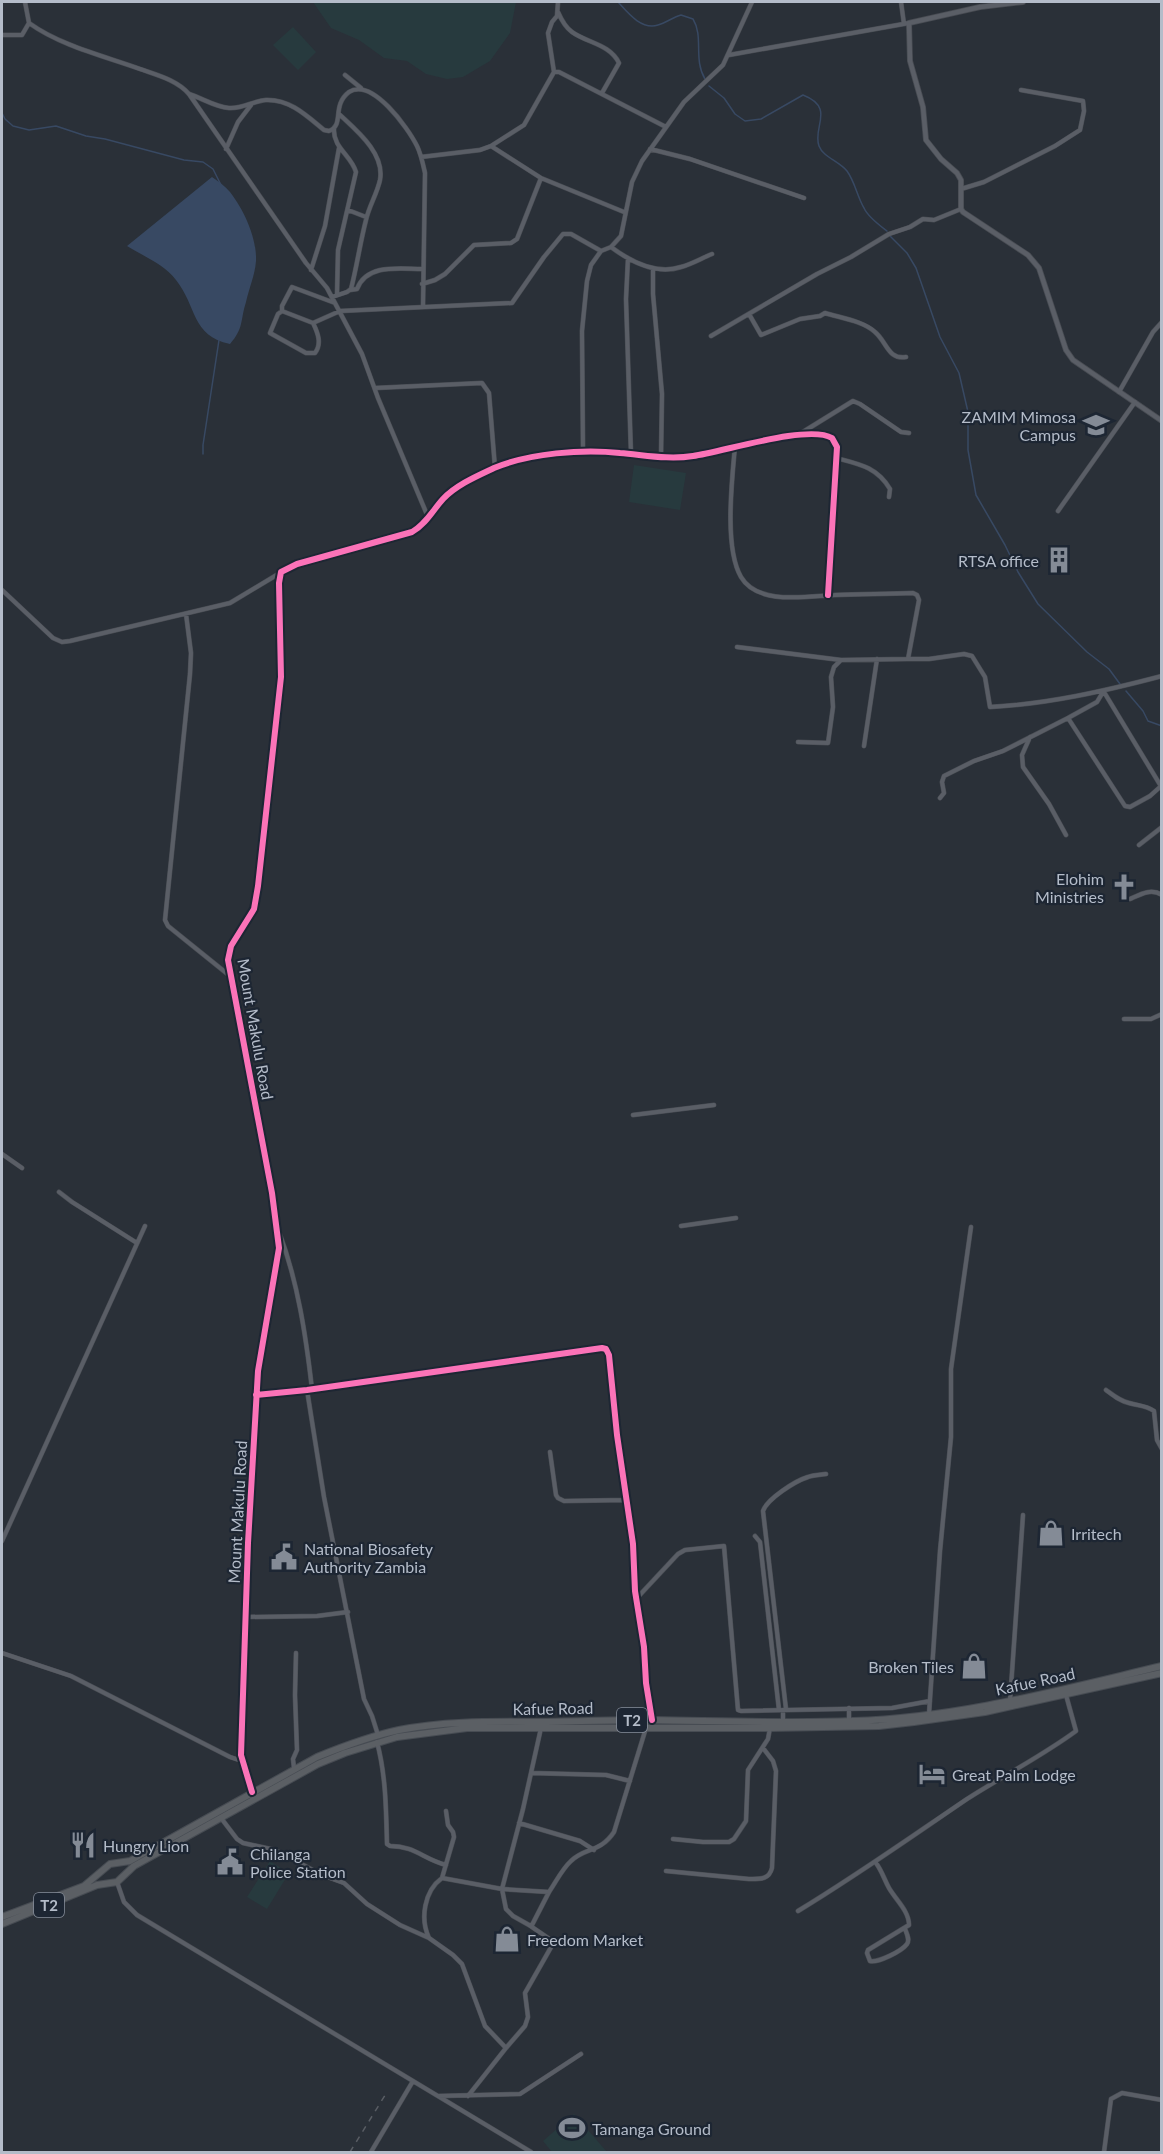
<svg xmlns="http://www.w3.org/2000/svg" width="1163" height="2154" font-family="Lato,sans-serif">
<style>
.green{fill:#273a3e}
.water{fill:#384963}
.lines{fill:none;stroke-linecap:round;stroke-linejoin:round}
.stream{stroke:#384963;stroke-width:1.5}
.minor-casing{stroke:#484c53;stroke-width:5}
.tertiary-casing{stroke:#484c53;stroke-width:6}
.trunk-casing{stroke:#474c53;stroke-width:8}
.minor{stroke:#5a5e66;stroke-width:4}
.tertiary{stroke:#5a5e66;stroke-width:4.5}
.trunk{stroke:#5b5f64;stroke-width:6}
.rail{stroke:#595d64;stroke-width:1.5;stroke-dasharray:6 6;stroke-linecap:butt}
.cycleway-casing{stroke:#1d2633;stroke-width:10}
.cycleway{stroke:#fb73b8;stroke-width:6}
.labels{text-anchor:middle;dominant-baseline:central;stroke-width:4.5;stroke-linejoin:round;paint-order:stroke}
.shield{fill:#1d2633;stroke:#878f9c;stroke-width:1.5}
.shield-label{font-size:15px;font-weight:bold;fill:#b4bcc9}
.poi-label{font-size:16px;fill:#b4bcc9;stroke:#1d2633;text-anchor:start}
.street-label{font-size:16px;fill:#b4bcc9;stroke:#1d2633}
</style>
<rect width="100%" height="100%" fill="#2a3038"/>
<path class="green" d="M313 2H516L510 33 490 61 463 77 447 79 426 74 407 61 384 58 359 40 331 28Z
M293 27 316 52 298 70 273 45Z
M634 465 686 473 680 510 629 502Z
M270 1861 289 1873 267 1909 247 1897Z
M574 2114 607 2152H552L543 2141Z"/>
<path class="water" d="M212 177C218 181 225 186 230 192 244 210 257 238 256 261 255 275 249 288 246 302 240 321 244 328 230 344 191 336 197 306 176 280 164 264 143 256 127 246Z"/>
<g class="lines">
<path class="stream" d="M618 2C628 13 641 30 658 25 666 23 673 17 681 15L693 19C704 37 693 59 705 79
M709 86 724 98 735 114 745 121 761 119 803 95C836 108 812 127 819 146 823 157 839 161 847 171 855 182 857 196 864 208 868 217 879 225 887 231
M2 113 5 119 13 126 29 130 56 126 86 136 105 139 184 160 203 162 213 169 221 185
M890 236 907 253 916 268 940 337 959 373 968 412V450L976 495 1005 545 1018 572 1038 604 1087 652 1109 669 1120 684
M203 454V445L219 340
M1126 691 1143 711 1148 721 1162 726"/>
<g class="minor-casing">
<path id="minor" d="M25 2 29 23C61 46 104 56 140 69 157 75 177 80 189 94L306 263 327 288 362 354 378 398 428 517
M901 2 904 24
M558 12C561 19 565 27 572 32 587 43 610 44 619 63L602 93
M2 35H22L29 23
M729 55 909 23
M554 72 548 33 552 22 557 16 558 2
M345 75 361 88
M189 94C202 98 215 107 229 108 243 109 253 101 266 100 290 99 307 116 324 130L329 131C345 125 331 106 349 92 372 77 408 128 417 146 421 154 423 164 425 173L423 307
M334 129C333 148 351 155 356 172L338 250 337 295
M491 146 524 125 554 72H559L666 127
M226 149 238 122 251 105
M650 149 690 159 804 198
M421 157 480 150 491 146 541 178 624 212
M961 189 984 182 1055 146 1080 130 1084 111 1083 101 1021 90
M348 210 366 217
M611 247C631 262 656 275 681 267 692 264 702 258 712 254
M628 258 626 299 631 454
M653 269V294L662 394 661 458
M311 270 325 226 339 148
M422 284 435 280 445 274 474 245 511 243 517 239 541 178
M350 290 357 289C367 263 400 269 422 269
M332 297 347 292 351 289C357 266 360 243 366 220 369 206 377 194 380 180 385 153 356 130 339 114
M282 311V306L292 287 335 303
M749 314 761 335 800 319 820 316 825 313C841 318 863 321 875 332 887 342 888 360 906 357
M313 323C318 333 322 344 315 353H306L270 333 278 314 282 311 313 323 340 311 512 303 544 257 563 234H571L601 251
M711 336 817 274 851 257 889 234 910 227 923 219 934 220 961 209
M375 388 482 383 489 393 495 468
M1119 392 1153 332 1162 322
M798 435 853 401 860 404 901 432 909 433
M735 446C732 480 724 548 741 577 758 606 808 596 835 595 861 594 887 594 913 593L917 595 919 600 908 659 841 660 737 647
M583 450 582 331 587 281 591 265 601 251 611 247 621 236 632 182 642 161 684 102 723 65 752 2
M836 458C859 464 877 467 890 489L889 497
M1058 511 1135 402
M2 590 53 638 62 642 70 641 230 603 280 573
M186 614 191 653 190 674 165 920 168 926 230 976
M908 659H929L964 654 972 656 985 677 990 707C1048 704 1105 691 1162 676
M1104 692 1162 788
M1068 718 1125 806 1130 807 1150 796 1160 787
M1030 737 1022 755 1023 767 1049 804 1066 835
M798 742 828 743 833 707 831 677 834 667 840 661
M864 746 877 659
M940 798 944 793 942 782 944 776 974 761 1003 751 1068 718 1097 702 1103 692
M1139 845 1162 827
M1130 899C1141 894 1151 888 1162 895
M1124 1019H1151L1162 1014
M633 1115 714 1105
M2 1154 22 1168
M59 1192 72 1202 137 1243
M681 1226 736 1218
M279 1232C298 1282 306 1337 312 1389
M307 1390 324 1497 364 1699 372 1716 378 1735
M1106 1390C1114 1396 1120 1401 1129 1403 1139 1406 1145 1405 1154 1411L1157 1440 1162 1449
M256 1395 307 1390 602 1348 606 1349 609 1355 617 1435 633 1544 635 1591 644 1647 646 1683 652 1720
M550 1452 556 1495 558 1498 564 1501 626 1500
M755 1536 760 1542 779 1710
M2 1541 145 1226
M636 1599 678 1554 685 1550 724 1546 738 1710 741 1711 892 1708 930 1701
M246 1617 317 1616 348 1612
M2 1653 71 1676 230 1757 242 1761
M1010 1701 1023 1515
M849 1708V1721
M786 1709 763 1511C767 1499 795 1481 808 1477 813 1475 820 1475 826 1474
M783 1710V1722
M929 1714 940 1551 951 1437V1369L971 1227
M541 1728 523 1809 502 1889 506 1909 513 1916 529 1925H532L549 1892
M377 1742C386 1776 386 1809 387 1844L390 1846C415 1846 423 1859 446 1865
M294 1768 293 1759 297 1750 295 1695 296 1653
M531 1773 606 1775 630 1781
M252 1792 241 1755 248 1543 258 1371 279 1248 272 1193 228 960 231 946 254 909 258 886 281 677 279 583 281 572 297 564 412 532C426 524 433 510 443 499 456 485 477 476 494 468 530 453 582 449 620 453 645 455 669 460 693 456 723 452 808 424 832 438L837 447 828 595
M221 1818 237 1839 243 1843 275 1850 322 1875 344 1883 367 1904 400 1925 429 1938 453 1955 462 1964 485 2026 506 2048 525 2026 528 2017 525 1993 554 1942 529 1925
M519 1823 580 1841 594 1850
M673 1839 703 1842H729L734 1839 746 1821 748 1770 768 1739 770 1728
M876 1863C882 1871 884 1879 889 1888 896 1900 909 1911 909 1925L868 1950 867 1953 870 1961C878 1963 902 1951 907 1944 910 1940 907 1934 905 1929
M666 1871 749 1879C760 1879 769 1880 772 1868L776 1771 773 1761 763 1748
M442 1878 454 1837 453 1832 448 1825 446 1811
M117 1882 124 1902 137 1915 531 2152
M798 1911C856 1876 911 1837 967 1799 1003 1776 1042 1756 1076 1731L1066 1695
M429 1938C420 1919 424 1891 442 1878L502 1889 549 1892C556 1882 562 1869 571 1861 585 1847 600 1853 614 1832L646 1728
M438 2096 520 2094 581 2054
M468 2096 506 2048
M371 2152 413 2081
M1104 2152 1111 2099 1122 2093 1162 2100"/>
</g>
<g class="tertiary-casing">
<path id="tertiary" d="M1023 2 980 7 909 23 910 61 923 107 926 140 941 159 957 173 961 180V209L963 212 1028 255 1039 268 1066 350 1073 360 1162 421"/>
</g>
<g class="trunk-casing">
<path id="trunk" d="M2 1917 84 1886 110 1864 130 1861 317 1757C344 1746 371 1736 399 1730 448 1720 499 1722 548 1722 583 1721 618 1720 653 1720 720 1721 787 1724 853 1721 958 1718 1060 1690 1162 1666
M2 1924 97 1885 117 1882 134 1866 318 1764 345 1753 397 1737 467 1728H770L879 1726 914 1722 985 1712 1162 1673"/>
</g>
<use href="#minor" class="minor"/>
<use href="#tertiary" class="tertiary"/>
<use href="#trunk" class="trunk"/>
<path class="rail" d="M350 2152 387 2092"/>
<g class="cycleway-casing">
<path id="cycleway" d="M256 1395 307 1390 602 1348 606 1349 609 1355 617 1435 633 1544 635 1591 644 1647 646 1683 652 1720
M252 1792 241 1755 248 1543 258 1371 279 1248 272 1193 228 960 231 946 254 909 258 886 281 677 279 583 281 572 297 564 412 532C426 524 433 510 443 499 456 485 477 476 494 468 530 453 582 449 620 453 645 455 669 460 693 456 723 452 808 424 832 438L837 447 828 595"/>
</g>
<use href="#cycleway" class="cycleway"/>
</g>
<defs>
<g id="university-bare" transform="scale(2.07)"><path d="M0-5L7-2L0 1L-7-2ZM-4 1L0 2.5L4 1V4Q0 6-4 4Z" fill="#848b96" stroke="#1d2633" stroke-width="2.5" paint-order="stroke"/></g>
<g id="building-bare" transform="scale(2.07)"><path d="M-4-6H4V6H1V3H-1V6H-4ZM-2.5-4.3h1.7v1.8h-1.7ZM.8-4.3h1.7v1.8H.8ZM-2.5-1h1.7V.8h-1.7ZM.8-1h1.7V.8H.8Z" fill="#848b96" stroke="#1d2633" stroke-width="2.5" paint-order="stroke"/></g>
<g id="church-bare" transform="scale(2.07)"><path d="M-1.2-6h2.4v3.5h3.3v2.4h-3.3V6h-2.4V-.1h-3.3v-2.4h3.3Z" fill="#848b96" stroke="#1d2633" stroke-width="2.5" paint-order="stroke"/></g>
<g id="shop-bare" transform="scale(2.07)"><path d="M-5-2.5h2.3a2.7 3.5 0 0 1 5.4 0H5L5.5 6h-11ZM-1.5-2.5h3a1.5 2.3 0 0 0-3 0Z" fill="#848b96" stroke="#1d2633" stroke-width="2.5" paint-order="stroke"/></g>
<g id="civic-bare" transform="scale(2.07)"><path d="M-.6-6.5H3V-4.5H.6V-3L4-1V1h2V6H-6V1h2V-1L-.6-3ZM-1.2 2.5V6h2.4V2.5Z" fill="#848b96" stroke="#1d2633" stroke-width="2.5" paint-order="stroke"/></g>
<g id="hotel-bare" transform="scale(2.07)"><path d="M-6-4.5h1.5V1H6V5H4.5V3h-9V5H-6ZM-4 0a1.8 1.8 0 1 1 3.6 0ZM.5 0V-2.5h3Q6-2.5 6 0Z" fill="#848b96" stroke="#1d2633" stroke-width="2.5" paint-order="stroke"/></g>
<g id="restaurant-bare" transform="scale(2.07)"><path d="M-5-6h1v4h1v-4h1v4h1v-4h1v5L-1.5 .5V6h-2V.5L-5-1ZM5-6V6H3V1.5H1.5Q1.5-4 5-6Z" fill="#848b96" stroke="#1d2633" stroke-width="2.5" paint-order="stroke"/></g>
<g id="stadium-bare" transform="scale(2.07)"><path d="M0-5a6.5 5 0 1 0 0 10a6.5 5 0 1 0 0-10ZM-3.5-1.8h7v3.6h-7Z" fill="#848b96" stroke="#1d2633" stroke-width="2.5" paint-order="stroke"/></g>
</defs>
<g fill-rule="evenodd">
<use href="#university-bare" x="1096" y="425"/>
<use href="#building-bare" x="1059" y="560"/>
<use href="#church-bare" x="1124" y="887"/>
<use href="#shop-bare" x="1051" y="1533"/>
<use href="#civic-bare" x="284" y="1557"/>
<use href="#shop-bare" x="974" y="1666"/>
<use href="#hotel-bare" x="932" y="1774"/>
<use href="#restaurant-bare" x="83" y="1845"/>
<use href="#civic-bare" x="230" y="1862"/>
<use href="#shop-bare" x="507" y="1939"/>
<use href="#stadium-bare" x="572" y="2128"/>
</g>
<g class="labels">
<g class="shield">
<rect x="617" y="1708" width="30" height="24" rx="4.5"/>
<rect x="34" y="1893" width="30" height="24" rx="4.5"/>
</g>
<g class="shield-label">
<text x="632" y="1720">T2</text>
<text x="49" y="1905">T2</text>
</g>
<g class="poi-label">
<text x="1076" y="416" text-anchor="end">ZAMIM Mimosa<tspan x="1076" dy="18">Campus</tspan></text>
<text x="1039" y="560" text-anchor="end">RTSA office</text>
<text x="1104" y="878" text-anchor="end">Elohim<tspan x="1104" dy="18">Ministries</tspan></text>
<text x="1071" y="1533">Irritech</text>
<text x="304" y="1548">National Biosafety<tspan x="304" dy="18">Authority Zambia</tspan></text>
<text x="954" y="1666" text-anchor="end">Broken Tiles</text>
<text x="952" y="1774">Great Palm Lodge</text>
<text x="103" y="1845">Hungry Lion</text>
<text x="250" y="1853">Chilanga<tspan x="250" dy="18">Police Station</tspan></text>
<text x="527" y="1939">Freedom Market</text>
<text x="592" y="2128">Tamanga Ground</text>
</g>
<g class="street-label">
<text transform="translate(256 1029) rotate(80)">Mount Makulu Road</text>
<text transform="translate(237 1512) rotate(-87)">Mount Makulu Road</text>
<text transform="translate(1035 1681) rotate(-12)">Kafue Road</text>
<text transform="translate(553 1708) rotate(-1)">Kafue Road</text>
</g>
</g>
<rect width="1163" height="2154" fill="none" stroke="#b4bcc9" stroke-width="6"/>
</svg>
